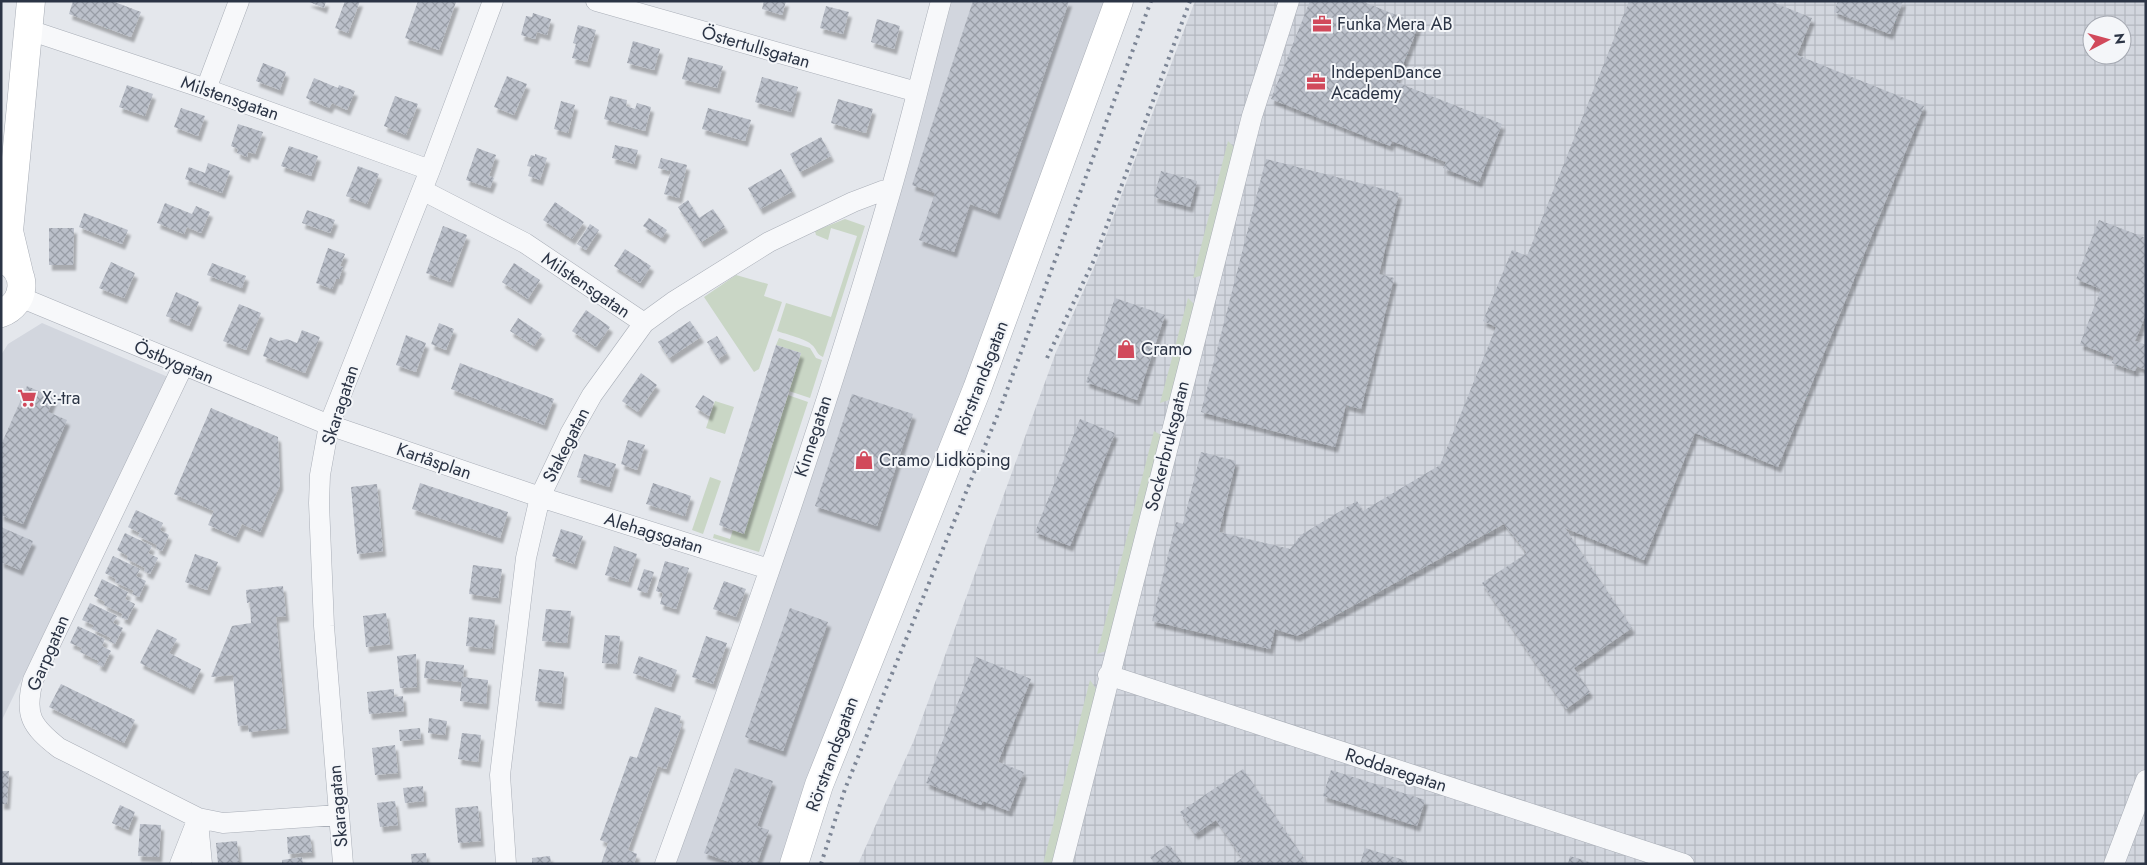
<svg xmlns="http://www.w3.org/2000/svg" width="2147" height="865" font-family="Jost,sans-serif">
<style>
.built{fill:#d2d6de}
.industrial{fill:url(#industrial-grid);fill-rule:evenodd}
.green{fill:#c9d6c5}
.building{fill:url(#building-cross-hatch);filter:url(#shadow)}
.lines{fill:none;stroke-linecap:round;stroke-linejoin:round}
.street-casing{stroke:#a9aeb7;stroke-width:21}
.secondary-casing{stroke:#a9aeb7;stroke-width:29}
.street{stroke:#f7f8fa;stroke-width:20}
.secondary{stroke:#fff;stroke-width:28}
.rail{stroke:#7d8696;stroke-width:4;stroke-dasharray:2.5 5;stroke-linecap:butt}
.labels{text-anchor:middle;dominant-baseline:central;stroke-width:4;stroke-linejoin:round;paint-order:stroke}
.poi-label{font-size:18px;fill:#2b3445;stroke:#f4f6f9;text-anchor:start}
.street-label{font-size:18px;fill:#2b3445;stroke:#f4f6f9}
</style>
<defs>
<pattern id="industrial-grid" width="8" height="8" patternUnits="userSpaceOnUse" patternTransform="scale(1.25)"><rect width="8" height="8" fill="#d2d6de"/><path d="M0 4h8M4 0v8" fill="none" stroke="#b4b8c0"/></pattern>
<pattern id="building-cross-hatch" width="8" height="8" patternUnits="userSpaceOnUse" patternTransform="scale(1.25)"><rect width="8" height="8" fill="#bbc0ca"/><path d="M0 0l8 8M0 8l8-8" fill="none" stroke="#989da6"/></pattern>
<filter id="shadow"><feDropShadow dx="3" dy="5.5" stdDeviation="1" flood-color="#0004"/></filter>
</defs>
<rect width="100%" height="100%" fill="#e4e7ec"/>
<path class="built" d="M952 1H1106L964 390 782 864H676L778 572 926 94Z
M42 323 168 377 1 722V355L8 344Z"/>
<path class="industrial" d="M1195 1H2146V864H858L914 740 1056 352 1095 265ZM2092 25H2122V55H2092Z"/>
<path class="green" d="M1228 141 1235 148 1203 275 1193 278Z
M845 219 865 226 823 357C816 354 817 349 812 345 807 339 785 334 777 331L786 303 831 317 857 236 831 228 828 240 816 235 815 231Z
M736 275 768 284 764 296 782 302 759 369 754 372 704 297Z
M1188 298 1194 304 1196 309 1172 399 1160 403Z
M779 338 810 348 816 358 822 360 810 398 789 391 801 353 776 345Z
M788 395 808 402 759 552 713 538 714 534 730 539 733 530 744 533Z
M715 401 734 407 725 434 706 428Z
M1154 431 1159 434 1162 438 1109 647 1106 651 1097 654Z
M710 477 721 481 703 534 692 530Z
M1090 680 1097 690 1054 864H1043Z"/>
<path class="building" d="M73 1H112L141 12 131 37 69 14Z
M307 1H326L324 8Z
M345 1H360L348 33 335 28Z
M418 1 456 2 439 50 405 38Z
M764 1H786L782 15 762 9Z
M973 1H1069L997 214 970 204 954 252 919 240 935 193 912 185Z
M1310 1H1361L1419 24 1396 82 1502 124 1479 182 1443 168 1446 162 1392 141 1390 146 1271 99Z
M1629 1H1770L1812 18 1797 55 1924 106 1778 467 1695 433 1644 560 1565 528 1632 628 1574 668 1590 692 1566 709 1482 583 1527 553 1504 524 1297 636 1275 629 1270 649 1152 621 1176 522 1183 524 1201 452 1236 461 1219 532 1290 549 1301 535 1357 501 1363 511 1440 465 1496 327 1483 321 1512 250 1527 256Z
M1838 1H1903L1890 34 1834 12Z
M826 6 849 12 843 34 820 28Z
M533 13 551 19 547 35 537 32 535 39 521 35 526 16 532 17Z
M877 19 900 26 894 49 871 42Z
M578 25 596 30 587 62 572 58 576 44 573 43Z
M633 41 660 49 654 70 627 63Z
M688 57 723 66 717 88 682 79Z
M263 63 286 72 280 90 256 81Z
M507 76 527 84 514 115 494 107Z
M762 77 798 87 791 112 755 102Z
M314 78 338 88 339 85 355 91 347 110 332 103 329 108 306 98Z
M127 85 153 94 145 116 119 107Z
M395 96 418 104 406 135 384 126Z
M610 96 627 100 626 106 635 109 637 103 651 107 645 131 604 119Z
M838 99 873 109 866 133 831 123Z
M561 101 575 105 568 133 554 129Z
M181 108 205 116 198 136 174 127Z
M708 108 751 120 745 141 702 129Z
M238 124 263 132 255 154 248 152 247 157 237 153 238 149 231 146Z
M821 137 831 156 800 172 790 154Z
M615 145 638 150 634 164 612 158Z
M289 146 318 156 311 176 281 166Z
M477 148 496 155 489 176 494 178 490 188 466 180Z
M535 154 547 158 540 180 528 176 531 167 527 166 531 155 535 156Z
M661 158 687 165 679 198 664 194 671 171 658 168Z
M1266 159 1399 193 1379 274 1394 278 1361 409 1346 405 1335 447 1201 412Z
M208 163 230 171 222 193 185 179 189 167 205 173Z
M358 166 379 174 367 204 346 196Z
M781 169 793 191 760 209 748 188Z
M1161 171 1197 181 1190 207 1154 197Z
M688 200 699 218 713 209 725 227 701 242 678 207Z
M555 202 584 222 572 239 543 220Z
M165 203 192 214 196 206 210 212 201 233 187 227 184 234 157 223Z
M307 210 335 220 330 233 302 223Z
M84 213 128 230 122 244 79 227Z
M649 218 667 230 662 238 643 226Z
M2099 220 2146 238V314L2135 341 2146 345V370L2137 366 2135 371 2112 363 2114 357 2080 344 2101 289 2076 279Z
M590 224 599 230 586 250 577 244Z
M443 226 467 235 450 282 426 273Z
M49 228H74L73 265H49Z
M328 248 345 254 340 266 343 267 339 279H336L332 289 316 283Z
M625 249 651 266 640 283 614 266Z
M111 262 135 273 124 298 99 288Z
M212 263 246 276 242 288 207 275Z
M514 263 540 280 528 299 502 282Z
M176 292 199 302 189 326 166 316Z
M1115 298 1165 315 1137 400 1086 382Z
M239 304 261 313 246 350 223 341Z
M586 310 610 327 596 347 572 331Z
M518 318 542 334 534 346 510 331Z
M690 321 701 337 669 358 658 342Z
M439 323 454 329 446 350 431 344Z
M302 330 320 337 305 373 263 356 270 337 279 341 287 339 297 343Z
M406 335 426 343 416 372 396 365Z
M717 336 727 353 718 359 707 342Z
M776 345 801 353 744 534 719 525Z
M460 363 554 399 544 425 451 389Z
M641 373 657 385 638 412 622 401Z
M27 386 54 398 48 412 67 420 23 524 1 515V445Z
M852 394 913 414 877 526 815 506Z
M703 395 714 402 709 416 695 407Z
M211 408 278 437 280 485 260 532 242 524 236 537 208 525 214 511 174 494Z
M1080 419 1115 433 1070 546 1035 532Z
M628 440 645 445 637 470 621 464Z
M584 454 616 464 609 487 577 477Z
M420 483 508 512 500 538 412 509Z
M653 483 691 496 685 516 646 504Z
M377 484 383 551 357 554 351 487Z
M136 510 163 523 160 530 169 535 162 551 156 548 157 545 138 536 140 533 128 527Z
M1 527 33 541 20 570 1 562Z
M561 529 583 536 574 564 552 556Z
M125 533 152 546 148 553 158 558 150 574 144 571 145 568 127 559 128 556 117 550Z
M614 546 637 554 628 582 605 575Z
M195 554 218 562 207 590 185 582Z
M113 556 140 569 136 576 146 581 139 597 132 594 134 591 115 582 116 579 105 573Z
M665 561 689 568 676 609 660 604 663 593 656 591Z
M473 565 502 569 498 598 469 594Z
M644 569 654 572 647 593 637 590Z
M102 579 128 592 125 599 135 604 127 620 121 617 123 614 104 605 105 602 94 596Z
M724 581 746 589 736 617 713 609Z
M283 586 286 616 276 617 286 728 249 732 248 725 238 726 233 675 211 677 232 626 251 623 250 602 247 603 246 590Z
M90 603 117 616 113 623 123 628 115 644 109 641 111 638 92 629 94 625 82 620Z
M790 608 828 622 783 751 745 737Z
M546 609 571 611 567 643 542 641Z
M386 613 390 644 366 647 363 616Z
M469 617 495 620 492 649 466 646Z
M78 626 105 639 102 646 111 651 103 667 97 664 99 661 80 652 82 648 70 643Z
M157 629 177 639 169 653 201 669 191 689 140 663Z
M605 635 620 636 617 664 602 663Z
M706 636 727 643 713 684 692 677Z
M416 654 417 687 400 688 397 656Z
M639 656 677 670 671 687 633 673Z
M976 657 1031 679 998 762 1024 772 1009 811 983 801 981 805 926 783Z
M426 661 464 665 463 677 488 680 486 704 460 701 462 682 424 678Z
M539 669 564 672 561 704 535 701Z
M61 684 135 720 124 743 49 707Z
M394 689V697L403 696 404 711 369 714 367 692Z
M655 707 681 716 679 723 682 724 666 769 658 766 628 850 637 854 634 864H601L608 843 600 840 630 756 637 758Z
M429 718 447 721 445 735 428 733Z
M420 728 421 739 400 741 399 730Z
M462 733 481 735 478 762 458 759Z
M395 745 398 773 375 775 372 748Z
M735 768 773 781 757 826 769 830 757 864H735L704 853Z
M1243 769 1308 864H1233L1242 858 1216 820 1195 834 1180 812Z
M1331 770 1425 800 1417 826 1323 796Z
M1 771H9L7 804H1Z
M423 786 424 801 405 803 403 788Z
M395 801 398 825 380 827 377 803Z
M120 805 135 812 128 830 112 823Z
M478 806 481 841 458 843 455 808Z
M140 824 161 825 159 857 138 856Z
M310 835 312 852 288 854 287 837Z
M237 841 239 862 218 864 216 843Z
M1169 844 1183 864H1155L1150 857Z
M1365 848 1407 861 1406 864H1360Z
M426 853 427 864H412L411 854Z
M550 856 551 864H532V858Z
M1570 856 1592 863 1591 864H1568Z
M302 857 303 864H282V860Z"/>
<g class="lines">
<g class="street-casing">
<path id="street" d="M596 1 917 92
M29 30 206 89 430 170
M206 89 239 1
M422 190 525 243 644 323
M20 297 329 425 540 497 769 569
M183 366 33 680C24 715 31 726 59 748L198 818 223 823 338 815
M1108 675 1684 864
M198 822 202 864
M180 864 198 818
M343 864 324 626 319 503 320 475 329 425 430 170 493 1
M506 864 500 775 526 558 540 497 570 434 592 395 644 323 673 302 769 242 853 202 882 191 891 190
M665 864C746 641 825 418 891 190 909 128 924 64 941 1
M1062 864 1252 116 1289 1
M2114 864 2146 780"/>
</g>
<g class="secondary-casing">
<path id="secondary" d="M19 273 9 231 31 1
M1 313C26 304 29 272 5 260
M794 864 819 785 977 389 1119 1"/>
</g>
<use href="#street" class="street"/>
<use href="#secondary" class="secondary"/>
<path class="rail" d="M1047 358 1094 260 1190 1
M821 864 845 789 1000 409 1151 1"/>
</g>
<defs>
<g id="office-bare" transform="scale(1.5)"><path d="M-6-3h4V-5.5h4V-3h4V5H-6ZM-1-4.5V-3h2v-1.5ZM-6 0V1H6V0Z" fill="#d1495b" stroke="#f4f6f9" stroke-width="2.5" paint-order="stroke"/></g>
<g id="shop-bare" transform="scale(1.5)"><path d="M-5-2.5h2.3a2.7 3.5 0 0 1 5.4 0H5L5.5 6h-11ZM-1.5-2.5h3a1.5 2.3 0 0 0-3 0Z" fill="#d1495b" stroke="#f4f6f9" stroke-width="2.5" paint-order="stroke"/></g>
<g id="supermarket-bare" transform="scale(1.5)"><path d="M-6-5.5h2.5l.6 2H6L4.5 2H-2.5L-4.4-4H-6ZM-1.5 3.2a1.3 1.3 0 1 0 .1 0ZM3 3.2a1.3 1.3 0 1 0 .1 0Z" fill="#d1495b" stroke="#f4f6f9" stroke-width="2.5" paint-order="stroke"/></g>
</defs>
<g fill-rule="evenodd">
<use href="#office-bare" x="1322" y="24"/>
<use href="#office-bare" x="1316" y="82"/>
<use href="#shop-bare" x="1126" y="349"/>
<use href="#supermarket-bare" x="27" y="398"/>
<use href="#shop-bare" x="864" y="460"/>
</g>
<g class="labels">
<g class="poi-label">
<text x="1337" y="24">Funka Mera AB</text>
<text x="1331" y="72">IndepenDance<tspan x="1331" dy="21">Academy</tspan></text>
<text x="1141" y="349">Cramo</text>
<text x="42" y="398">X:-tra</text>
<text x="879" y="460">Cramo Lidköping</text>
</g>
<g class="street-label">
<text transform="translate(756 47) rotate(16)">Östertullsgatan</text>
<text transform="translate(230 98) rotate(19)">Milstensgatan</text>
<text transform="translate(586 285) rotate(34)">Milstensgatan</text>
<text transform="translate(174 362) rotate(23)">Östbygatan</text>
<text transform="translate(981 378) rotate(-69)">Rörstrandsgatan</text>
<text transform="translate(340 405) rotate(-72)">Skaragatan</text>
<text transform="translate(813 436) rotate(-72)">Kinnegatan</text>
<text transform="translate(566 445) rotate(-63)">Stakegatan</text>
<text transform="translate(1167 446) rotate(-76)">Sockerbruksgatan</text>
<text transform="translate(434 461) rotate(19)">Kartåsplan</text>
<text transform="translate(654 533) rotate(17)">Alehagsgatan</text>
<text transform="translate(48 653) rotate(-67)">Garpgatan</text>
<text transform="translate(832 754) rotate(-70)">Rörstrandsgatan</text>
<text transform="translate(1396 770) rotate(18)">Roddaregatan</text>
<text transform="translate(338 806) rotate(-95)">Skaragatan</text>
</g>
</g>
<rect width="2147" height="865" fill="none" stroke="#2b3445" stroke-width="5"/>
<g transform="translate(2107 40) rotate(84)"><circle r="24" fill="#f4f6f9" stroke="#a4a8b1"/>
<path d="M0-4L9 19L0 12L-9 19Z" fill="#d1495b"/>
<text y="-8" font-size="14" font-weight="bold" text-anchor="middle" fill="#2b3445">N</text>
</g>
</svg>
